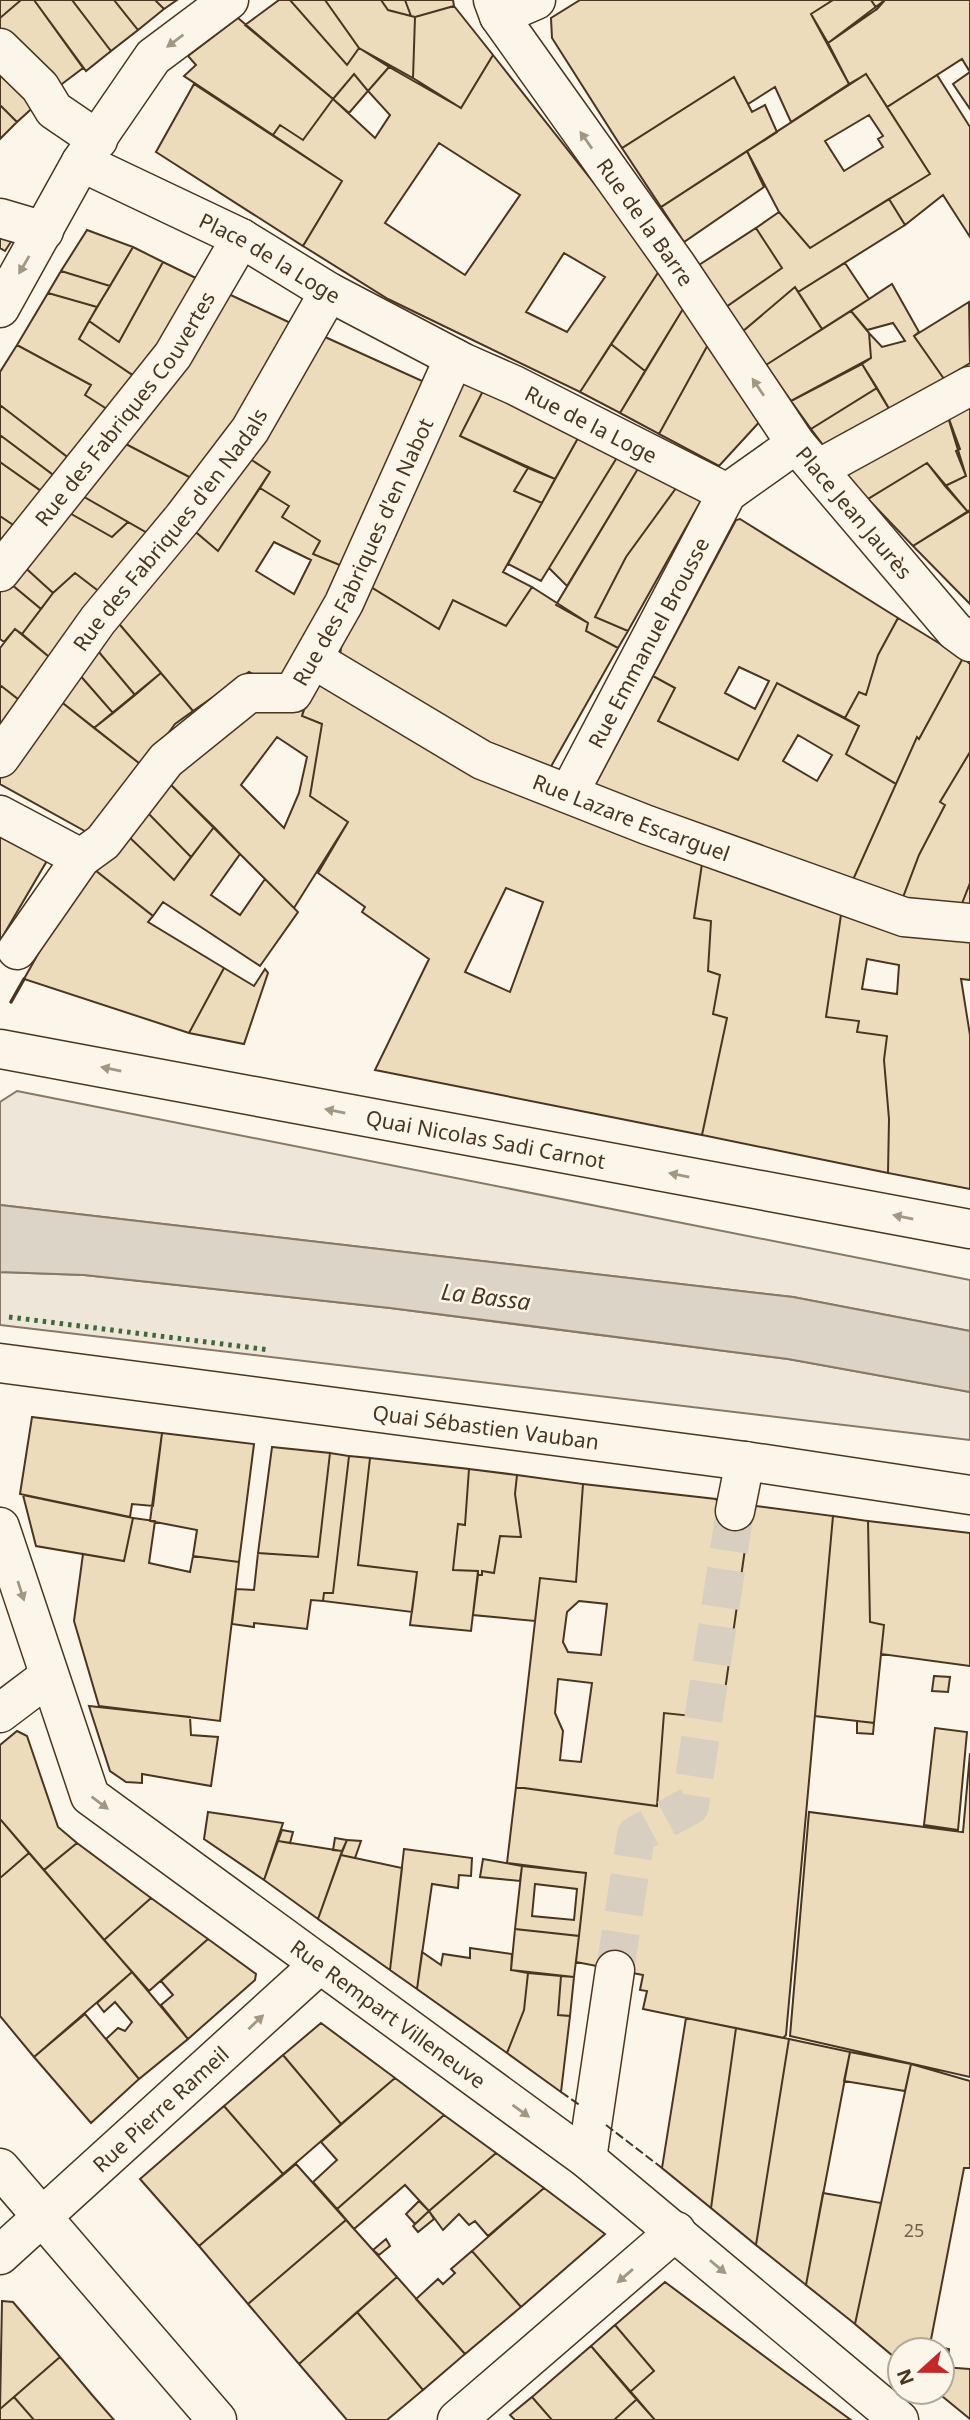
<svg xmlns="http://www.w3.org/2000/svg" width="970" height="2420" font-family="'Noto Sans',sans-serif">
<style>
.green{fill:#ede6d9;stroke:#887966;stroke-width:2}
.water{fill:#dcd4c6;stroke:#887966;stroke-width:2}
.building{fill:#ecdcbc;stroke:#4a3520;stroke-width:2;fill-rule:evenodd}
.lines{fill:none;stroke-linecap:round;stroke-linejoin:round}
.street-tunnel{stroke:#d8cfc1;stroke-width:38;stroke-dasharray:38 19;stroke-linecap:butt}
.street-casing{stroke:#4a3520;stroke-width:41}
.secondary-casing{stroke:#4a3520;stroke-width:41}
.street{stroke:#fbf6e9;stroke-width:38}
.secondary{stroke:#fbf6e9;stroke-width:38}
.hedge{stroke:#436837;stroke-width:5;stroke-dasharray:3.5 5;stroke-linecap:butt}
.fence{stroke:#4a3520;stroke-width:2;stroke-dasharray:9 3.5;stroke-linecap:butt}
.wall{stroke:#4a3520;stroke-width:3.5}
.oneway{fill:#a29684}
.labels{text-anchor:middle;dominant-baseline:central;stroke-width:5;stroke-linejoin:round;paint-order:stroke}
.number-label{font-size:18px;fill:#725f47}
.street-label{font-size:21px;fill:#4a3520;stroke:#fbf6e9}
.water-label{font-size:23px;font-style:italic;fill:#4a3520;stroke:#fbf6e9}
</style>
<rect width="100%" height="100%" fill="#fbf6e9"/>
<path class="green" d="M17 1091 970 1280V1331L793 1297 0 1205V1102Z
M0 1272 84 1275 390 1308 788 1359 970 1392V1440L0 1325Z"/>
<path class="water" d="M0 1205 793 1297 970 1331V1392L788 1359 390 1308 84 1275 0 1272Z"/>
<path class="building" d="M0 0H21L0 18Z
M21 0H34L83 68 58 87 0 29V18Z
M34 0H72L111 51 86 71Z
M72 0H114L138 30 111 51Z
M114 0H155L164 9 138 30Z
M155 0H177L164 9Z
M279 0H290L347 65 359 48 389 67 368 91 354 74 333 99 245 25Z
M290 0H325L359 48 347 65Z
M325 0H381L388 10 415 17 413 78 359 48Z
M381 0H405L411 16 388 10Z
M405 0H453L454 6 415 17 411 16Z
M580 0H833L811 14 849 84 791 122 775 87 748 104 734 77 622 148 552 38 551 18Z
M871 0H885L877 9Z
M871 0 877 9 828 43 811 14 833 0Z
M885 0H970V72L962 59 887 107 866 74 849 84 828 43Z
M454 6 493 55 461 108 413 78 415 17Z
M238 18 333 99 303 140 280 125 273 135 184 76 196 65 188 56Z
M493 55 661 268 580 392 388 299 303 246 342 181 273 135 280 125 303 140 333 99 375 138 390 115 368 91 389 67 461 108ZM439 143 520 195 465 275 385 223ZM564 253 605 277 567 332 526 312Z
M0 64 39 102 17 122 0 105Z
M970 72V109L953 84Z
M354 74 368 91 349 113 333 99Z
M866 74 930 174 810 248 779 212 747 151ZM869 115 883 136 878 139 883 147 844 171 825 141Z
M937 75 970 127V237L943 195 905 225 889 199 930 174 887 107Z
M734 77 752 112 765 105 777 132 661 207 622 148Z
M194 84 342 181 303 246 156 152Z
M0 105 17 122 0 139Z
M747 151 764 187 684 242 661 207Z
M889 199 905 225 798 292 795 287 742 332 726 307 782 268 756 228 779 212 810 248Z
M0 225 16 234 5 251 0 248Z
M756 228 782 268 726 307 699 265Z
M87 230 133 247 110 286 61 271Z
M133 247 163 262 119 342 89 321Z
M163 262 202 281 137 378 79 339 89 321 119 342Z
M845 263 869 299 822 329 798 292Z
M661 268 686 304 645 371 611 344Z
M61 271 110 286 97 307 48 293Z
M892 284 919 332 914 336 944 379 891 412 862 364 871 358 869 333 882 347 905 341 893 323 867 330 851 311Z
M795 287 822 329 766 365 742 332Z
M220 290 297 326 199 482 120 441Z
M48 293 97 307 79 339 137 378 110 411 85 395 91 385 17 345Z
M969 302 970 363 944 379 914 336Z
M686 304 710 341 659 434 620 413Z
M851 311 869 333 871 358 791 401 766 365Z
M314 332 431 385 347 568 313 554 320 541 282 517 289 506 260 488 270 472 241 453Z
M710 341 763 418 719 466 659 434Z
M611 344 645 371 620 413 580 392Z
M17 345 91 385 85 395 110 411 70 459 0 405V372Z
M862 364 877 388 811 429 791 401Z
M455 373 485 387 460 436 528 468 514 491 542 503 503 572 532 587 506 626 453 600 439 629 363 582Z
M485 387 582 431 555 479 460 436Z
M877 388 891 412 829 453 811 429Z
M0 405 70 459 56 477 0 435Z
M970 405V510L968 512 945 486 966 476 956 451 960 449 949 419Z
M947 414 966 476 945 486 927 463 868 499 844 473Z
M582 431 621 451 541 581 508 564Z
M0 435 56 477 44 493 0 462Z
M120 441 199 482 156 538 79 494Z
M621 451 642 462 567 586 549 568Z
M241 453 270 472 218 551 191 528Z
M0 462 44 493 16 527 0 516Z
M642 462 679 484 626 557 595 617 628 631 618 648 586 631 588 623 556 605Z
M927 463 968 512 913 546 868 499Z
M528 468 555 479 542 503 514 491Z
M679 484 703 497 628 631 595 617 626 557Z
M260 488 289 506 282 517 320 541 313 554 347 568 286 679 267 682 249 672 193 711 115 619 191 528 218 551ZM274 542 311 560 294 594 256 571Z
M79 494 128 522 112 537 66 511Z
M970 510V604L913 546Z
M66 511 112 537 128 522 156 538 101 593 75 573 53 593 19 562Z
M0 516 16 527 0 543Z
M740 519 898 618 878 655 866 695 859 692 845 718 777 683 738 760 658 721 675 688 653 676 736 520ZM739 667 769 681 755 709 725 693Z
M19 562 53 593 41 609 5 579Z
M75 573 101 593 54 661 22 634 53 593Z
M5 579 41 609 22 634 15 629 4 642 0 639V586Z
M363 582 439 629 453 600 506 626 532 587 588 623 586 631 618 648 549 770 437 720 340 656 343 632Z
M898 618 963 658 919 739 917 737 896 784 846 754 859 726 845 718 859 692 866 695 878 655Z
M115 619 161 673 135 695 93 645Z
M15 629 54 661 23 703 0 685V648Z
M93 645 135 695 113 713 78 673Z
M963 658 970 664V752L940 802 945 805 919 855 902 900 852 882 917 737 919 739Z
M78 673 113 713 94 728 59 700Z
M161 673 193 711 175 724 144 767 94 728Z
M653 676 675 688 658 721 738 760 777 683 859 726 846 754 896 784 852 882 595 785ZM798 735 832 755 817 781 783 761Z
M324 681 703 857 694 918 711 921 708 971 720 975 713 1014 727 1018 702 1135 375 1070 429 959 362 912 365 907 318 873 348 822 310 796 322 724 302 716 310 686ZM506 888 543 902 510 992 465 972Z
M0 685 23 703 0 732Z
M59 700 144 767 92 835 0 784V778Z
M258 706 305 707 302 716 322 724 310 796 348 822 294 908 167 781ZM277 737 307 757 299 793 284 828 241 785Z
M970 752V883L961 906 902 900 919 855 945 805 940 802Z
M167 781 214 827 191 857 144 809Z
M144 809 191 857 174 880 125 833Z
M214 827 240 854 211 895 240 915 265 879 298 912 260 966 163 902 153 916 95 870 125 833 174 880Z
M0 831 48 859 0 941Z
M703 857 842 908 826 1017 859 1021 857 1032 887 1036 884 1060 889 1119 888 1173 702 1135 727 1018 713 1014 720 975 708 971 711 921 694 918Z
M95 870 153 916 148 922 224 968 189 1033 24 979 42 947Z
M970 883V906H961Z
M842 908 970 935V980L961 979 970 1035V1189L888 1173 889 1119 884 1060 887 1036 857 1032 859 1021 826 1017ZM867 959 899 965 897 994 862 989Z
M224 968 254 986 265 969 268 973 244 1044 189 1033Z
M32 1417 162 1433 153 1506 132 1504 130 1517 20 1494Z
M162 1433 254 1444 239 1562 193 1556 197 1530 150 1521Z
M272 1447 330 1453 318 1557 258 1553Z
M330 1453 349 1456 333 1593H324L323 1601 311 1600 307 1629 254 1623V1627L232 1624 236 1589 254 1590 258 1553 318 1557Z
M349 1456 370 1458 358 1565 417 1572 412 1612 323 1601 324 1593H333Z
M370 1458 469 1469 465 1525 458 1524 453 1570 478 1571 471 1631 410 1625 417 1572 358 1565Z
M469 1469 517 1475 515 1494 521 1537 500 1536 494 1573 482 1571V1575H478V1571L453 1570 458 1524 465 1525Z
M517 1475 583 1484 576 1582 540 1578 535 1621 473 1615 478 1575H482V1571L494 1573 500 1536 521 1537 515 1494Z
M583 1484 716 1499 721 1509 747 1513 742 1547 745 1549 721 1719 664 1713 657 1806 516 1787 540 1578 576 1582ZM579 1601 607 1604 601 1655 568 1652 563 1642 567 1612ZM558 1679 592 1683 581 1762 560 1760 563 1731 555 1713Z
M23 1495 133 1518 124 1561 36 1546Z
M756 1506 833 1516 786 2035 783 2038 643 2009 647 1991 640 1990 643 1975 576 1962 586 1873 507 1863 516 1787 657 1806 664 1713 721 1719 745 1549 742 1547 747 1513Z
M833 1516 868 1521 870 1622 884 1625 874 1723 815 1716Z
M133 1518 155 1521 149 1563 190 1572 193 1556 239 1562 220 1721 99 1706 74 1621 83 1554 124 1561Z
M868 1521 970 1533V1666L881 1654 884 1625 870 1622Z
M934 1676 950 1677 948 1692 932 1691Z
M89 1706 190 1717 191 1735 218 1737 211 1786 142 1774V1783L126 1782 110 1771Z
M857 1721 874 1723 873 1734 857 1733Z
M935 1728 967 1732 958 1830 924 1825Z
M17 1731 27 1736 58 1827 77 1843 44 1870 0 1819V1745Z
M970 1753V2077L790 2036 809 1812 963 1832Z
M208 1812 283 1823 264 1880 204 1839Z
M0 1819 29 1853 0 1878Z
M282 1830 293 1832 290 1843 278 1841Z
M335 1838 347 1840 342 1851 333 1850Z
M347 1840 361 1841 355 1858 341 1855Z
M278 1841 342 1851 318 1919 264 1880Z
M77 1843 151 1898 104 1940 44 1870Z
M404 1849 472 1858 471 1876 459 1875 458 1888 432 1884 417 1989 390 1970Z
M29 1853 132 1972 34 2057 0 2016V1878Z
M341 1855 402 1868 390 1970 318 1919Z
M483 1859 522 1866 520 1881 480 1877Z
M522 1866 586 1873 579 1936 515 1929ZM535 1884 577 1889 574 1920 532 1916Z
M151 1898 208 1939 149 1991 104 1940Z
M515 1929 579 1936 574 1977 511 1970Z
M208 1939 256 1974 255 1980 188 2039 161 2005 173 1995 161 1981Z
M470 1948 512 1954 511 1970 528 1973 524 2010 507 2053 417 1989 422 1952 441 1965 443 1954 470 1958Z
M132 1972 188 2039 139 2079 106 2039 118 2028 125 2031 132 2022 115 2002 104 2012 97 2003Z
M528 1973 561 1976 558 2015 570 2016 561 2092 507 2053 524 2010Z
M561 1976 574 1977 570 2016 558 2015Z
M85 2014 139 2079 91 2123 34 2057Z
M686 2018 736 2028 711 2208 662 2168Z
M321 2023 395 2078 341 2124 283 2055Z
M736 2028 789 2039 756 2245 711 2208Z
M789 2039 850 2052 806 2285 756 2245Z
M850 2052 911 2064 905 2091 844 2081Z
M283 2055 341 2124 283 2174 224 2106Z
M911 2064 970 2081V2168H964L929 2350H900V2362L855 2324Z
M395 2078 444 2115 337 2209 313 2182 337 2160 321 2142Z
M224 2106 283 2174 199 2246 140 2179Z
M444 2115 496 2153 429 2211 405 2185 354 2229 337 2209Z
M496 2153 544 2188 488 2236 475 2221 469 2225 459 2214 443 2230 429 2211Z
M296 2164 346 2220 248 2304 199 2246Z
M544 2188 605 2234 521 2307 472 2251Z
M823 2193 881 2203 855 2324 806 2285Z
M419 2201 429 2211 415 2224 406 2214Z
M429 2211 434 2219 418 2232 413 2226Z
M346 2220 397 2277 299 2364 248 2304Z
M386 2239 390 2246 379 2255 373 2250Z
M472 2251 521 2307 465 2354 416 2299 438 2279 443 2284 455 2273 451 2269Z
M397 2277 465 2354 423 2390 357 2312Z
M665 2282 788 2374 851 2420H655L630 2392 654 2371 615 2325Z
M2 2301 13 2302 60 2357 0 2409Z
M357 2312 423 2390 387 2420H347L299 2364Z
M615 2325 654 2371 630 2392 591 2346Z
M591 2346 637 2399 614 2420H552L532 2397Z
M937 2347 949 2349 947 2367H942V2350H936Z
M60 2357 93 2396 114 2420H34L14 2397Z
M942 2367 970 2369V2419L937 2392H942Z
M14 2397 34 2420H0V2409Z
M532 2397 552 2420H515L510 2415Z
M637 2399 655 2420H614Z"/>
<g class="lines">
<path class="street-tunnel" d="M615 1970 636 1835 690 1806 735 1511"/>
<g class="street-casing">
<g id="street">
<path id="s1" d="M493 0 499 16 677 266 796 444 955 631 970 642"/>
<path d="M499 16 536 0"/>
<path d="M0 48 40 87 54 110 98 140"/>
<path id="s2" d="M81 162 241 238 329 292 464 363 514 385 727 493"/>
<path d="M0 218 44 231"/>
<path d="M0 308 81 162 153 57 229 0"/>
<path d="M820 468 970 386"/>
<path id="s3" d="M0 572 173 355 241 238"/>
<path id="s4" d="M313 659 482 760 647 825 904 917 970 923"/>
<path id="s5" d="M0 758 98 620 183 518 250 430 329 292"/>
<path id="s6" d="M569 793 727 493 796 444"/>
<path d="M0 815 81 858"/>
<path id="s7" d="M17 950 81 858 103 842 166 760 249 693H293L344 603 454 358"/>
<path id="s8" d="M0 1049 970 1229"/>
<path id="s9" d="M0 1363 745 1461 970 1495"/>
<path d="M735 1511 745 1461"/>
<path id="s10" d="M0 1527 90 1796 587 2159 899 2420"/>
<path d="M0 1713 49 1676"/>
<path d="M587 2159 615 1970"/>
<path id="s11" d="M0 2255 320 1964"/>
<path d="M457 2420 676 2231"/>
</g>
</g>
<g class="secondary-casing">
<path id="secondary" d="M0 2168 217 2420"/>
</g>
<use href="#street" class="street"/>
<use href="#secondary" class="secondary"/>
<path class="hedge" d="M9 1317 270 1350"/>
<path class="fence" d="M561 2092 581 2106
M606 2125 662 2168"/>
<path class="wall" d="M11 1002 24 979"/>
</g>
<defs><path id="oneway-solid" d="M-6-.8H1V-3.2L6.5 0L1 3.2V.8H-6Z" transform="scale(1.75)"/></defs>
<g class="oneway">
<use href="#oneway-solid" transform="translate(175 41) rotate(143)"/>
<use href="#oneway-solid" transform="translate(586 140) rotate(-125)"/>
<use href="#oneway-solid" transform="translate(24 265) rotate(120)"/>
<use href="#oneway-solid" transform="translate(758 387) rotate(-124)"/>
<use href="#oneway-solid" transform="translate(111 1069) rotate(-169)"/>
<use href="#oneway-solid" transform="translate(335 1111) rotate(-169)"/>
<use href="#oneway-solid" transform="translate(679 1175) rotate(-169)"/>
<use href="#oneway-solid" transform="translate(903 1217) rotate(-169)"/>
<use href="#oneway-solid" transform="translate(21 1591) rotate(72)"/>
<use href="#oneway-solid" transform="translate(100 1803) rotate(37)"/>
<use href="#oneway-solid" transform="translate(256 2022) rotate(-43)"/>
<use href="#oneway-solid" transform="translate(521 2111) rotate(36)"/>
<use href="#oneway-solid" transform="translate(718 2267) rotate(40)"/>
<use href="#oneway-solid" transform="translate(625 2276) rotate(139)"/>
</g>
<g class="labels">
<g class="number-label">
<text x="914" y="2230">25</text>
</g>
<g class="street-label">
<text stroke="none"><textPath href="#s1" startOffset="270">Rue de la Barre</textPath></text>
<text stroke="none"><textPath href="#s2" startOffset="212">Place de la Loge</textPath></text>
<text stroke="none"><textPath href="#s3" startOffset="206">Rue des Fabriques Couvertes</textPath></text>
<text stroke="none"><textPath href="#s2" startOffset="574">Rue de la Loge</textPath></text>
<text stroke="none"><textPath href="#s1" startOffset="628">Place Jean Jaurès</textPath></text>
<text stroke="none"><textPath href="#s5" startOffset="285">Rue des Fabriques d'en Nadals</textPath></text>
<text stroke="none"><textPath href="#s7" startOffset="551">Rue des Fabriques d'en Nabot</textPath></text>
<text stroke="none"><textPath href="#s6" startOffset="170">Rue Emmanuel Brousse</textPath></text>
<text stroke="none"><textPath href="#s4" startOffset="357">Rue Lazare Escarguel</textPath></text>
<text stroke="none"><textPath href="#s8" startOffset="494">Quai Nicolas Sadi Carnot</textPath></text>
<text stroke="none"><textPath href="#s9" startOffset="490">Quai Sébastien Vauban</textPath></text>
<text stroke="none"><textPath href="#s10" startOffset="653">Rue Rempart Villeneuve</textPath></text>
<text stroke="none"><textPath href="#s11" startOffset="217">Rue Pierre Rameil</textPath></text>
</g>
<g class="water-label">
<text transform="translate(486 1296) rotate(7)">La Bassa</text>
</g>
</g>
<g transform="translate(921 2371) rotate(249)"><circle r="33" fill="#fbf6e9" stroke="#b4a999" stroke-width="2"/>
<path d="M0-5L12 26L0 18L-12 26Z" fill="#c62828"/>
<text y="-10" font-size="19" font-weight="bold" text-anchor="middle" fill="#4a3520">N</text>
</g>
</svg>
